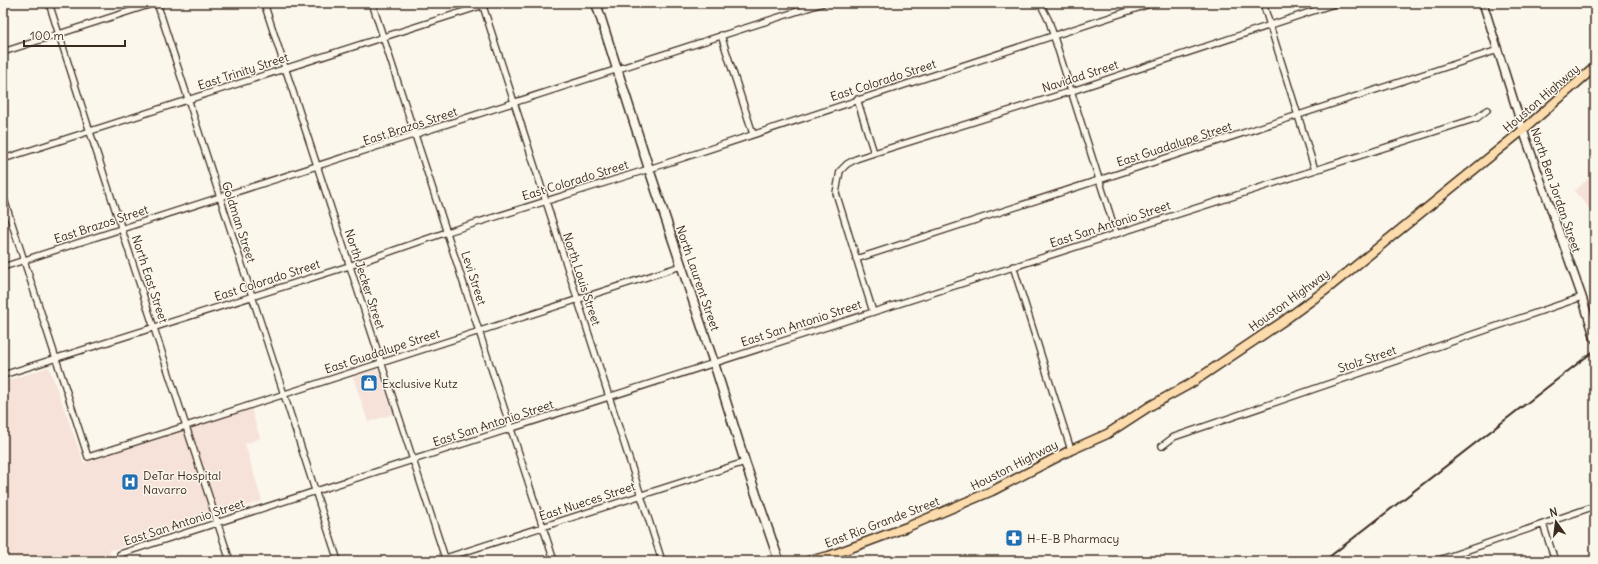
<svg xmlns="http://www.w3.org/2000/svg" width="1598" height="564" font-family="Delius,sans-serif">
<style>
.built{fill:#f7e2da}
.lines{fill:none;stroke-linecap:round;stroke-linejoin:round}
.minor-casing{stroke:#3b2a1e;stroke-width:8}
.tertiary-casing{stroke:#3b2a1e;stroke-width:10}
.secondary-casing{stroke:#3b2a1e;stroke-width:11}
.primary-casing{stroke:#3b2a1e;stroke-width:11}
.minor{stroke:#fbf7ec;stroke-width:5.5}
.tertiary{stroke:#fbf7ec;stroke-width:7}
.secondary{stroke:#fbf7ec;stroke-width:8}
.primary{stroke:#fcdcac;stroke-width:8}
.rail{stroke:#3b2a1e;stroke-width:2}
.labels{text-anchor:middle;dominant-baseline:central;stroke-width:3;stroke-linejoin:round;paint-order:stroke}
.street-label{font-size:12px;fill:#3b2a1e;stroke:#fbf7ec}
.poi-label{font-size:12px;fill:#3b2a1e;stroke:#fbf7ec;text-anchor:start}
</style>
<rect width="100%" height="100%" fill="#fbf7ec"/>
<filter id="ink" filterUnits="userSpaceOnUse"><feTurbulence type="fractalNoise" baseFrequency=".025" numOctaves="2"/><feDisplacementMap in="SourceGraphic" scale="8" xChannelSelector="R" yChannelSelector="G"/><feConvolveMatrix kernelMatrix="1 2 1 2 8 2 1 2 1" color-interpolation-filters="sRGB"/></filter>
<g filter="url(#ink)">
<path class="built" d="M1595 173V215L1574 191Z
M49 367 84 463 251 408 260 438 245 444 262 501 109 551 112 561H3V382Z
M378 369 393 414 368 422 353 377Z"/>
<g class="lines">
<g class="minor-casing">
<path id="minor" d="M49 3 90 132 230 561
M157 3 338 561
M264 3 446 561
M372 3C433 189 494 375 554 561
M482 3 662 561
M1040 3 1049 21 1116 233
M1263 3 1315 170
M721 35 753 134
M3 52 155 3
M857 99 874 153
M3 159 490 3
M3 196 88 457 186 426 681 266
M856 259 1498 50
M1013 266 1071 450
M3 267 823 3
M873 312 836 193 840 171 847 164 856 159 874 153 1072 91 1337 3
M3 375 349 266 447 232 649 169 1153 3
M1162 446 1174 437 1582 297
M1543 524 1555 561
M122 561 120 554 1477 118 1487 110
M436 561 745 462
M1436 561 1595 506"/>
</g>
<g class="tertiary-casing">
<path id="tertiary" d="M1483 3 1523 130 1582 297 1595 339"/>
</g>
<g class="secondary-casing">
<path id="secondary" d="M596 3 649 169 714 363 745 462 779 561"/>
</g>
<g class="primary-casing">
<path id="primary" d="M808 561 829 556 907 527 992 491 1071 450 1107 434 1150 406 1190 384 1282 322 1327 289 1523 130 1595 67"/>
</g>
<use href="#minor" class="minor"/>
<use href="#tertiary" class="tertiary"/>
<use href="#secondary" class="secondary"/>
<use href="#primary" class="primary"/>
<path class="rail" d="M1324 561 1595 350"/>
</g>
</g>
<defs>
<g id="shop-square" transform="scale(0.9)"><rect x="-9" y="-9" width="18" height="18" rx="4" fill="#1f6fb2" stroke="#fbf7ec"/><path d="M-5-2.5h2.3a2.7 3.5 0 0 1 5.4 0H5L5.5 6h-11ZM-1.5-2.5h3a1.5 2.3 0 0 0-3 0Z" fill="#fff"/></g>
<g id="hospital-square" transform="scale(0.9)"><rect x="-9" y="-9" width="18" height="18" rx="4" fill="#1f6fb2" stroke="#fbf7ec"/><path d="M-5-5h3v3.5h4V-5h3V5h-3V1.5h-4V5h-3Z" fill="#fff"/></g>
<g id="pharmacy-square" transform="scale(0.9)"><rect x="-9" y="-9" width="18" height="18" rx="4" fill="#1f6fb2" stroke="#fbf7ec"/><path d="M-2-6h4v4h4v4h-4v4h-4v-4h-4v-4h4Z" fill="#fff"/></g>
</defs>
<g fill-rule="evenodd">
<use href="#shop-square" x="369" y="383"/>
<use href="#hospital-square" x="130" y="482"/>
<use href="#pharmacy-square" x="1014" y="538"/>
</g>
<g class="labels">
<g class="street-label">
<text transform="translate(243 71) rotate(-18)">East Trinity Street</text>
<text transform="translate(1080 76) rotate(-18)">Navidad Street</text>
<text transform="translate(883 80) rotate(-18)">East Colorado Street</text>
<text transform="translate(1541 98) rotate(-41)">Houston Highway</text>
<text transform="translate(410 126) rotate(-18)">East Brazos Street</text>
<text transform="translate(1174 144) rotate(-18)">East Guadalupe Street</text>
<text transform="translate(575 180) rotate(-17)">East Colorado Street</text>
<text transform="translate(1556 190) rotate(71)">North Ben Jordan Street</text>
<text transform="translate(239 222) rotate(72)">Goldman Street</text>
<text transform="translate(101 224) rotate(-18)">East Brazos Street</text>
<text transform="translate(1110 224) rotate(-18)">East San Antonio Street</text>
<text transform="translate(474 278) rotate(72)">Levi Street</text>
<text transform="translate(698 278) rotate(71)">North Laurent Street</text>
<text transform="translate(150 279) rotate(72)">North East Street</text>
<text transform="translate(365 279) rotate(72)">North Jecker Street</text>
<text transform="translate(582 279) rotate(72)">North Louis Street</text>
<text transform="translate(267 280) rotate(-18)">East Colorado Street</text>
<text transform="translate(1289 300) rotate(-36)">Houston Highway</text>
<text transform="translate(801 323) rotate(-18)">East San Antonio Street</text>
<text transform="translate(382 351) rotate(-18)">East Guadalupe Street</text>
<text transform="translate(1367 359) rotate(-19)">Stolz Street</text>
<text transform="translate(493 423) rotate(-18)">East San Antonio Street</text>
<text transform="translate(1014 465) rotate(-27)">Houston Highway</text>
<text transform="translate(587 501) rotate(-18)">East Nueces Street</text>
<text transform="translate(184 522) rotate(-18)">East San Antonio Street</text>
<text transform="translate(882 522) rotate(-21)">East Rio Grande Street</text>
</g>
<g class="poi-label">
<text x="382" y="383">Exclusive Kutz</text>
<text x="143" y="475">DeTar Hospital<tspan x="143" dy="14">Navarro</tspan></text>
<text x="1027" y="538">H-E-B Pharmacy</text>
</g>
</g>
<rect width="1598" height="564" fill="none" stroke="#fbf7ec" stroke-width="16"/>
<rect x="8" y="8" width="1582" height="548" fill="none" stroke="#3b2a1e" stroke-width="1.5" filter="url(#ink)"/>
<g transform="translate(1556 522) rotate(346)" stroke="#fbf7ec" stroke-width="3" paint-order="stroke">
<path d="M0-3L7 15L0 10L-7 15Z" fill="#3b2a1e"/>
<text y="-6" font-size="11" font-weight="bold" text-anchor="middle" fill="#3b2a1e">N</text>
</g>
<path d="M24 40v6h101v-6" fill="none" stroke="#3b2a1e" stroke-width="2"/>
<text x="30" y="40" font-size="12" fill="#3b2a1e" stroke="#fbf7ec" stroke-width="3" paint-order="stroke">100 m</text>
</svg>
